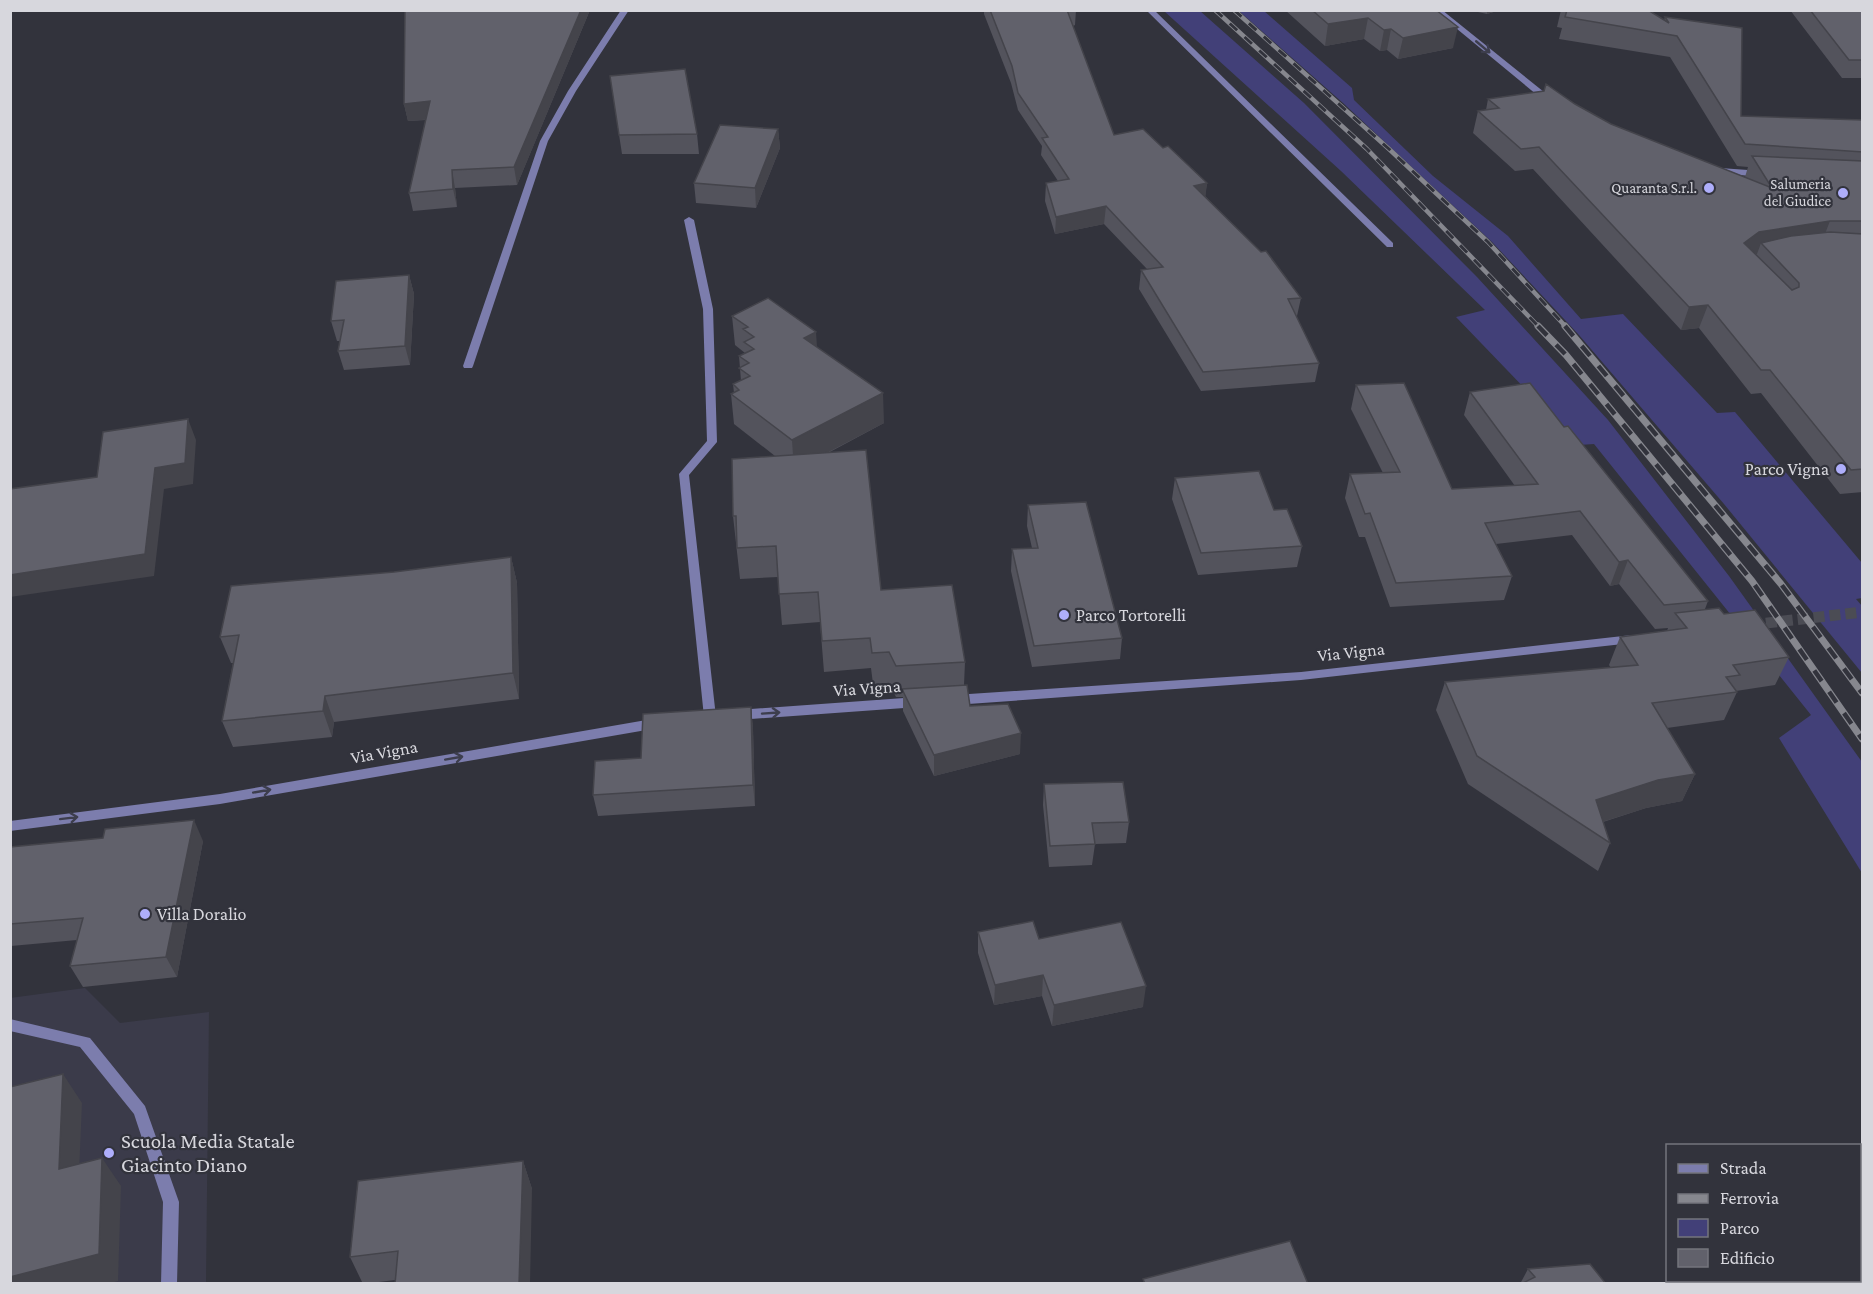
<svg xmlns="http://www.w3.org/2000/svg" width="1873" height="1294" font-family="'Crimson Pro',serif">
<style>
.built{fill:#3b3b4a}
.green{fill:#424078}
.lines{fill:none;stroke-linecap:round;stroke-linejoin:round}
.minor-tunnel{stroke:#4b4c54;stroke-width:11;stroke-dasharray:11 5;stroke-linecap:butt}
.service{fill:#7c7dad;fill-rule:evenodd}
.minor{fill:#7c7dad;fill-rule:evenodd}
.rail-far1-casing{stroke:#86878e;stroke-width:4.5}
.rail-casing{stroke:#86878e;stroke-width:7}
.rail-far1{stroke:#32333c;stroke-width:3;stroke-dasharray:10;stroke-linecap:butt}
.rail{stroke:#32333c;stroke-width:4.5;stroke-dasharray:13;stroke-linecap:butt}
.wall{fill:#53535c}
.shaded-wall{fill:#44444b}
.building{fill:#61616b;stroke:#44444b;stroke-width:1.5}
.oneway{stroke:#3d3e4d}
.poi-dot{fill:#aeaefb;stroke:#32333c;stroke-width:2}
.labels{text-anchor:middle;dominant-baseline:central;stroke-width:4.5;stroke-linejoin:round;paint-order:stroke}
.far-poi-label{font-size:15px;fill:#d7d7dd;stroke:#32333c;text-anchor:end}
.poi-label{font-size:18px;fill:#d7d7dd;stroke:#32333c;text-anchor:start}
.street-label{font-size:18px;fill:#d7d7dd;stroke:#32333c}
.near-poi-label{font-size:21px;fill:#d7d7dd;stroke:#32333c;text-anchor:start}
</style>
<rect width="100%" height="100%" fill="#32333c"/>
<path class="built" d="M85 988 120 1023 209 1012 206 1283H11L10 998Z"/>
<path class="green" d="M1164 11H1200L1304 103 1477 277 1608 420 1729 576 1862 762V873L1779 738 1811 715 1594 444 1579 445 1456 317 1485 310 1341 171Z
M1239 11H1264L1352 88 1354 100 1433 176 1508 236 1581 319 1623 314 1717 413 1735 412 1862 563V598L1856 599 1862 606V673L1724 504 1579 335 1492 242 1343 103Z"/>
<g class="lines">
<path class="minor-tunnel" d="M1750 625 1862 612"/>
<path class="service" d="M689 217 694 220 713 309 717 442 689 475 716 717 714 720H706L704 717 679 474 707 441 703 309 684 220Z
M10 1019 90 1038 145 1106 179 1202 177 1284H161L163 1202 134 1114 80 1047 10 1031Z"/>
<path class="minor" d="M621 10H629L576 91 548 141 473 366 472 368H464L463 366 540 141 568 91Z
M1146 10H1154L1393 243V247H1387Z
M1434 10H1442L1554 100V104H1548Z
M1720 168 1762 171 1766 174 1762 177 1717 173 1716 171Z
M1632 635 1638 639 1632 643 1301 680 954 705 950 703 948 700 950 697 954 695 1301 672Z
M918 697 922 699 924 702 922 705 918 707 738 720 734 718 732 715 734 712 738 710Z
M658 718 662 720 664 723 662 726 658 728 220 804 10 831V821L220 794Z"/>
<g class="rail-far1-casing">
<path id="rail-far1" d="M1215 10 1367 149 1539 327
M1234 10 1389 149 1488 242 1566 327"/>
</g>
<g class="rail-casing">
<path id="rail" d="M1538 326 1566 355 1752 581 1862 739
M1565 326 1781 584 1862 693"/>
</g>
<use href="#rail-far1" class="rail-far1"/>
<use href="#rail" class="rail"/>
</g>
<path class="wall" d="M590 10 517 185 455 188 457 207 413 211 409 193 426 120 408 121 404 104Z
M984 10H1076L1075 25 1073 26 1114 135 1163 148 1207 183 1205 196 1301 298 1297 316 1296 317 1319 363 1315 382 1201 391 1139 289 1141 270 1147 269 1104 224 1055 234 1045 201 1046 183 1058 181 1041 155 1042 146 1018 110 1011 83 984 14Z
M1285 10H1436L1453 48 1398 59 1387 50 1380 51 1364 39 1325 46Z
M1469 10H1500L1487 14Z
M1561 10H1648L1664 20 1665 17 1741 116 1863 120V492L1840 494 1761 393 1751 394 1699 328 1681 330 1533 169 1515 171 1473 133 1478 111 1486 110 1488 99 1575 104 1611 124 1745 177 1748 167 1737 166 1670 57 1559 39 1562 28 1557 27Z
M1790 10H1863V78H1842Z
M610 76 697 134 699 154H622Z
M778 129 780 148 756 208 696 203 694 183Z
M409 275 414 294 410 365 344 370 338 351 340 341H337L331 321Z
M732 316 817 347 884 423 828 453 881 590 965 662 964 685 970 706 1020 754 934 776 903 711V697H896L889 683 873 684 871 668 824 672 820 622 782 625 778 577 740 579 733 516 775 456 734 424 731 394 734 393 733 384 741 381 739 356 745 353 735 345Z
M1356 385 1452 489 1515 486 1464 415 1470 392 1564 427 1708 601 1705 609 1724 614 1789 657 1775 685 1736 691 1737 692 1724 720 1667 728 1695 774 1682 801 1646 808 1603 822 1610 843 1598 871 1468 784 1436 710 1445 682 1611 668 1609 665 1620 637 1667 631 1668 628 1655 629 1619 584 1610 586 1572 535 1496 544 1512 576 1504 600 1390 607 1365 537H1359L1345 498 1350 474 1383 473 1351 409Z
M1175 478 1302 546 1297 567 1198 575 1172 499Z
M1028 505 1122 638 1120 659 1032 667 1011 571 1012 549 1032 548 1027 526Z
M511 557 517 583 519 699 334 722 332 737 233 747 222 721 233 663H231L220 637 394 572Z
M751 707 753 729 755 806 598 816 593 795 641 758Z
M1044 784 1129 822 1126 843 1095 844 1092 865 1049 867 1043 805Z
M203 841 177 977 83 987 70 966 77 940 11 946 10 945V847Z
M978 932 1039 939 1143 1007 1052 1026 1042 996 994 1005 978 953Z
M523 1161 532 1189 395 1280 363 1284 350 1257Z
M1528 1269 1606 1284H1520Z"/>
<path class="shaded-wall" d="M581 10H590L517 185 514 167Z
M1487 10H1500L1487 14Z
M1368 18 1364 39 1325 46 1328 24Z
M1458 27 1453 48 1398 59 1403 38Z
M1391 29 1387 50 1380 51 1384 30Z
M430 101 434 119 408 121 404 104Z
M778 129 780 148 756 208 755 188Z
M452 170 455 188 457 207 453 189Z
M1207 183 1205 201 1194 186Z
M1106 206 1104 224 1055 234 1056 217Z
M1830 221 1821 244 1761 243 1757 254 1751 255 1744 243 1759 232Z
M409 275 414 294 410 365 405 346Z
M1708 305 1699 328 1681 330 1689 307Z
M816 332 818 362 804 338Z
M883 393 884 423 794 470 792 440Z
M188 419 196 440 193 484 164 489 154 576 10 597V575L155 468Z
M511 557 517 583 519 699 513 673Z
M1628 560 1619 584 1610 586 1619 562Z
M325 696 334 722 332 737 323 711Z
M751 707 753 729 755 806 753 785Z
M1021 733 1020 754 934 776V755Z
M1695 774 1682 801 1646 808 1586 827 1596 800 1658 780Z
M194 820 203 841 177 977 166 957Z
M1043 975 1042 996 994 1005 995 985Z
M1146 986 1143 1007 1052 1026 1054 1005Z
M63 1074 82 1103 78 1197 59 1169Z
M102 1158 121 1186 118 1281 107 1284H10V1277Z
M523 1161 532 1189 530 1284H519Z"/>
<path class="building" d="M405 10H581L514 167 452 170 453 189 409 193 430 101 404 104Z
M990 10H1067L1114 135 1143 129 1163 148 1168 146 1207 183 1194 186 1261 252 1266 251 1301 298 1288 299 1319 363 1203 372 1141 270 1163 267 1106 206 1056 217 1046 183 1069 179 1042 138 1048 137 1018 93 1012 66Z
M1312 10H1436L1458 27 1403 38 1391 29 1384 30 1368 18 1328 24Z
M1567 10H1648L1669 23 1665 17 1742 28 1741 116 1863 120V152L1745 144 1677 36 1565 17Z
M1810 10H1863V60H1849Z
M685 69 697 134 619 135 610 76Z
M1546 84 1575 104 1611 124 1772 188 1752 156 1863 161V221H1830L1759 232 1744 243 1792 290 1799 287V283L1761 243 1791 236 1830 232 1863 234V469L1851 470 1770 370H1761L1708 305 1689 307 1539 147 1521 149 1478 111 1499 108 1488 99 1544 91Z
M720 125 778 129 755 188 694 183Z
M409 275 405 346 338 351 344 320 331 321 336 281Z
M768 298 816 332 804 338 883 393 792 440 731 394 739 390 733 384 750 376 739 368 749 363 739 356 754 349 744 342 754 337 743 329 748 327 732 316Z
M1404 383 1452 489 1538 484 1470 392 1530 383 1564 427 1568 426 1708 601 1664 605 1628 560 1619 562 1580 511 1485 523 1512 576 1396 583 1370 513 1365 514 1350 474 1400 472 1356 385Z
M188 419 185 463 155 468 145 554 10 575V489L97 477 103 432Z
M866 450 881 590 952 585 965 662 896 666 889 652 872 653 870 638 822 641 818 592 779 594 776 546 737 548 736 516H733L732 459Z
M1259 471 1274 510 1287 509 1302 546 1201 553 1175 478Z
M1086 502 1122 638 1034 646 1012 549 1038 548 1028 505Z
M511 557 513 673 325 696 323 711 222 721 239 635 220 637 231 586 394 572Z
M1719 608 1724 614 1755 610 1789 657 1733 665 1740 675 1726 677 1737 692 1652 703 1695 774 1658 780 1596 800 1610 843 1477 756 1445 682 1638 665 1620 637 1687 628 1675 613Z
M967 685 970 706 1008 704 1021 733 934 755 902 689Z
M751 707 753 785 593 795 595 761 641 758 643 714Z
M1123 782 1129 822 1092 823 1095 844 1050 846 1044 784Z
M194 820 166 957 70 966 83 918 10 924V847L103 838 105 829Z
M1033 921 1039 939 1121 922 1146 986 1054 1005 1043 975 995 985 978 932Z
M63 1074 59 1169 102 1158 99 1254 10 1277V1087Z
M523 1161 519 1284H395L398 1251 350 1257 358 1181Z
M1860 1234 1863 1237V1284H1670L1675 1281H1860Z
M1290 1241 1308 1284H1145L1143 1279Z
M1590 1264 1606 1284H1521L1535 1277 1528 1269Z"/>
<defs><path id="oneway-shaft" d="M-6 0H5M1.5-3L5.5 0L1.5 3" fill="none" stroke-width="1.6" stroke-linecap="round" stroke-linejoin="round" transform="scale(1.5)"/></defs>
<g class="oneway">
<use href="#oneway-shaft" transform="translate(1483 47) rotate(40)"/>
<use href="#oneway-shaft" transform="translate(771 713) rotate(-4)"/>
<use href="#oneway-shaft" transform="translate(454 758) rotate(-10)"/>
<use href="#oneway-shaft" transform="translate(262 791) rotate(-10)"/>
<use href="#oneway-shaft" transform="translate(69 818) rotate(-7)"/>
</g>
<g class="poi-dot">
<circle cx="1709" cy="188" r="6"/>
<circle cx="1843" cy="193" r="6"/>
<circle cx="1841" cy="469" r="6"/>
<circle cx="1064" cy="615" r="6"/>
<circle cx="145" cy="914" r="6"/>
<circle cx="109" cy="1153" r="6"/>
</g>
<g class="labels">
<g class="far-poi-label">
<text x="1831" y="184">Salumeria<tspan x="1831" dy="17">del Giudice</tspan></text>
<text x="1697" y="188">Quaranta S.r.l.</text>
</g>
<g class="poi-label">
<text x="1829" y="469" text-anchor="end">Parco Vigna</text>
<text x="1076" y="615">Parco Tortorelli</text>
<text x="157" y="914">Villa Doralio</text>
</g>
<g class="street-label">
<text transform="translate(1351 652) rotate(-6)">Via Vigna</text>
<text transform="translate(867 688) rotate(-4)">Via Vigna</text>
<text transform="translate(384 752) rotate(-10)">Via Vigna</text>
</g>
<g class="near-poi-label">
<text x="121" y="1141">Scuola Media Statale<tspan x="121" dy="24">Giacinto Diano</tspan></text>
</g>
</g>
<rect width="1873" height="1294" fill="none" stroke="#d7d7dd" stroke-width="24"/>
<rect x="1666" y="1144" width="195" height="138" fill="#32333c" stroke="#74757c" stroke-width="1.5"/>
<rect x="1678" y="1164" width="30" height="9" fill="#7c7dad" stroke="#74757c" stroke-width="1.5"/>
<text x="1720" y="1174" font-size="18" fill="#d7d7dd">Strada</text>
<rect x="1678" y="1194" width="30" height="9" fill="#86878e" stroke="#74757c" stroke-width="1.5"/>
<text x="1720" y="1204" font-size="18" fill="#d7d7dd">Ferrovia</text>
<rect x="1678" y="1219" width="30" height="18" fill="#424078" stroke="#74757c" stroke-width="1.5"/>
<text x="1720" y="1234" font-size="18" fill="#d7d7dd">Parco</text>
<rect x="1678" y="1249" width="30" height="18" fill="#61616b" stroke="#74757c" stroke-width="1.5"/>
<text x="1720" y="1264" font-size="18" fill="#d7d7dd">Edificio</text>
</svg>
